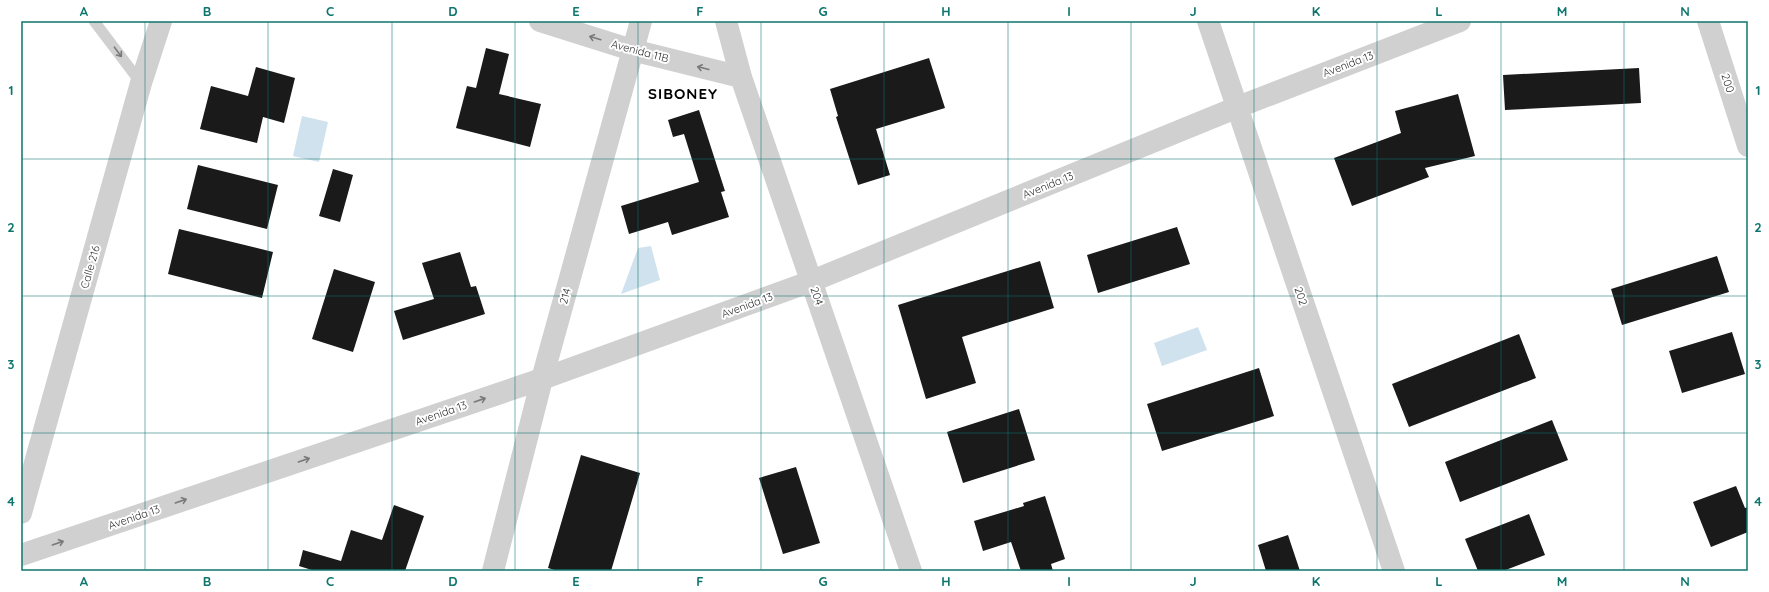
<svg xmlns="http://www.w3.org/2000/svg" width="1769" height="592" font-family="Quicksand,sans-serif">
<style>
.water{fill:#cfe2ee}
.building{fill:#1a1a1a}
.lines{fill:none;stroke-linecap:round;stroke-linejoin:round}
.service{stroke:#d0d0d0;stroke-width:11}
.minor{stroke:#d0d0d0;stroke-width:22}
.tertiary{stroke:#d0d0d0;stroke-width:22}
.oneway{stroke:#7a7a7a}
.grid{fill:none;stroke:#0f766e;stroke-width:1;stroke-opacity:0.55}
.labels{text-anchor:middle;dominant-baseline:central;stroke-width:4;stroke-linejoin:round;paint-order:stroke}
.street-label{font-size:11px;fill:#333;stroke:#fff}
.district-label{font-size:15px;font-weight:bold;letter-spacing:1px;fill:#000;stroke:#fff}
.neatline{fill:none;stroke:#0f766e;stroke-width:1.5}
.grid-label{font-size:13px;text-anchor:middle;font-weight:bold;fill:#0f766e}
</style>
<rect width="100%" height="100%" fill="#fff"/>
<path class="water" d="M302 116 328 122 319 162 293 156Z
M651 246 660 280 621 294 638 248Z
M1198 327 1207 350 1162 366 1154 343Z"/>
<path class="building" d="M486 48 509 54 499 94 541 104 530 147 456 128 467 86 476 88Z
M929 58 945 108 876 129 890 175 858 185 836 117 838 116 830 89Z
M256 67 295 78 284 123 263 117 257 143 200 129 211 86 248 96Z
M1639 68 1641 103 1505 110 1503 75Z
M1458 94 1475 156 1425 168 1429 177 1352 206 1334 158 1401 133 1395 111Z
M699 110 725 191 721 192 729 217 672 235 668 222 629 234 621 206 699 182 684 134 673 137 668 120Z
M198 165 278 185 267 229 187 209Z
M333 169 353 175 340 222 319 216Z
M1177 227 1190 264 1098 293 1087 255Z
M179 229 273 252 262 298 168 274Z
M460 252 471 287 476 286 485 314 403 340 394 311 434 299 422 263Z
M1717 256 1729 292 1622 325 1611 289Z
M1040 261 1054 308 962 337 976 383 926 399 898 305Z
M334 269 375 282 353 352 312 339Z
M1732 332 1745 374 1682 393 1669 351Z
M1519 334 1536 378 1409 427 1392 384Z
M1259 368 1274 416 1162 451 1147 404Z
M1019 409 1035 460 963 483 947 432Z
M1552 420 1568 460 1460 502 1445 462Z
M581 455 640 473 611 571H558L548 568Z
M796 467 820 543 783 554 759 478Z
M1736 486 1745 508 1748 507V532L1711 547 1693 502Z
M1045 496 1065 559 1051 564 1053 571H1021L1011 542 983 551 974 521 1024 506 1023 503Z
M394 505 424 516 405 571H315L299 566 303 550 341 561 351 530 382 540Z
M1529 514 1545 555 1503 571H1478L1465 539Z
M1288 535 1300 571H1266L1258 545Z"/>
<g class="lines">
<path class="service" d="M94 21 141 83"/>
<path class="minor" d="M726 21 741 77 911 571
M1208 21 1394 571
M1708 21 1748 146
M632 50 741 77
M21 555 542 379 812 281 1238 107 1460 21"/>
<path class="tertiary" d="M540 21 632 50
M21 513 141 83 161 21
M493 571 542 379 641 21"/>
</g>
<defs><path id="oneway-shaft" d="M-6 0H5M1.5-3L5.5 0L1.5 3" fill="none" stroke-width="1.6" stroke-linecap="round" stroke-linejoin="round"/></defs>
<g class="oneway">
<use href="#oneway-shaft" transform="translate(595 38) rotate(-163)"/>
<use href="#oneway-shaft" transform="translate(118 52) rotate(53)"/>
<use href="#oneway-shaft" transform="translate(703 68) rotate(-166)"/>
<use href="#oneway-shaft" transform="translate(480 400) rotate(-19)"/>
<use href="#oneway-shaft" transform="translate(304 460) rotate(-19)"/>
<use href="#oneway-shaft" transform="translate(181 501) rotate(-19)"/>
<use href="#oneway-shaft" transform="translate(58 543) rotate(-19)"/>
</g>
<path class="grid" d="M145 21V571M268 21V571M392 21V571M515 21V571M638 21V571M761 21V571M884 21V571M1008 21V571M1131 21V571M1254 21V571M1377 21V571M1501 21V571M1624 21V571M21 159H1748M21 296H1748M21 433H1748"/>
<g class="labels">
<g class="street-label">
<text transform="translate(640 51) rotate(15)">Avenida 11B</text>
<text transform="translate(1348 64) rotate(-21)">Avenida 13</text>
<text transform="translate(1728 83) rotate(72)">200</text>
<text transform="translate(1048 185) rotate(-22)">Avenida 13</text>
<text transform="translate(90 267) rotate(-74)">Calle 216</text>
<text transform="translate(565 296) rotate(-75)">214</text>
<text transform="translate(817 296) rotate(71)">204</text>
<text transform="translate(1301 296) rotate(71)">202</text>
<text transform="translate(747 305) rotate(-20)">Avenida 13</text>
<text transform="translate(441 413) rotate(-19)">Avenida 13</text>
<text transform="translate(134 517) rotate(-19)">Avenida 13</text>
</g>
<g class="district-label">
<text x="683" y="93">SIBONEY</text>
</g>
</g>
<rect width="1769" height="592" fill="none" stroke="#ffffff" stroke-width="44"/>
<rect x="22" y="22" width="1725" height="548" class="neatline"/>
<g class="grid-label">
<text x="84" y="16">A</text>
<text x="207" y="16">B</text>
<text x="330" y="16">C</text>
<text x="453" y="16">D</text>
<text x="576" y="16">E</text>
<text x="700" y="16">F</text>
<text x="823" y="16">G</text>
<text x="946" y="16">H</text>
<text x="1069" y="16">I</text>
<text x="1193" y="16">J</text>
<text x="1316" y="16">K</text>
<text x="1439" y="16">L</text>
<text x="1562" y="16">M</text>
<text x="1685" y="16">N</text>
<text x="11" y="95">1</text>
<text x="1758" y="95">1</text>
<text x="11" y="232">2</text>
<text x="1758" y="232">2</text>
<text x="11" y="369">3</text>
<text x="1758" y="369">3</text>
<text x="11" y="506">4</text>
<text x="1758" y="506">4</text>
<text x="84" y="586">A</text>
<text x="207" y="586">B</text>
<text x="330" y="586">C</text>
<text x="453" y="586">D</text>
<text x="576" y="586">E</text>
<text x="700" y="586">F</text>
<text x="823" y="586">G</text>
<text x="946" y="586">H</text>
<text x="1069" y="586">I</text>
<text x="1193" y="586">J</text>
<text x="1316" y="586">K</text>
<text x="1439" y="586">L</text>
<text x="1562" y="586">M</text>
<text x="1685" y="586">N</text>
</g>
</svg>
